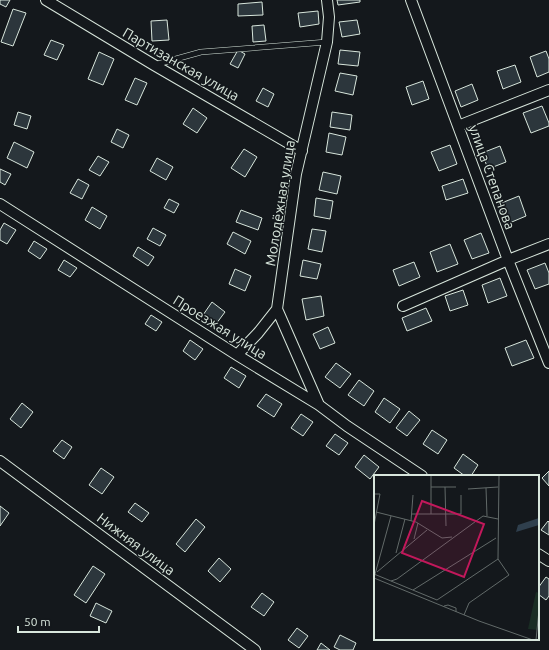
<svg xmlns="http://www.w3.org/2000/svg" width="549" height="650" font-family="Ubuntu,sans-serif">
<style>
.building{fill:#2c363c;stroke:#d8e6dc}
.lines{fill:none;stroke-linecap:round;stroke-linejoin:round}
.lane-casing{stroke:#d8e6dc;stroke-width:6}
.street-casing{stroke:#d8e6dc;stroke-width:12}
.lane{stroke:#14181c;stroke-width:5}
.street{stroke:#14181c;stroke-width:10}
.labels{text-anchor:middle;dominant-baseline:central;stroke-width:3;stroke-linejoin:round;paint-order:stroke}
.street-label{font-size:14px;fill:#d8e6dc;stroke:#14181c}
.inset-road{fill:none;stroke:#626a69;stroke-width:1}
.view{fill:#c2185b;fill-opacity:0.15;stroke:#c2185b;stroke-width:2}
.inset-edge{fill:none;stroke:#d8e6dc;stroke-width:2}
</style>
<rect width="100%" height="100%" fill="#14181c"/>
<path class="building" d="M0 0H10L6 7 0 4Z
M337 0H360V2L338 5Z
M262 2 263 15 238 16V4Z
M13 9 26 13 13 46 1 42Z
M318 11 319 24 300 27 298 13Z
M167 20 169 40 152 41 151 21Z
M357 20 360 34 342 37 339 22Z
M264 25 266 41 253 42 252 26Z
M51 40 64 45 57 60 44 55Z
M238 50 245 54 238 68 230 64Z
M340 50 360 52 358 66 338 64Z
M546 51 549 59V72L537 77 530 57Z
M99 52 114 59 103 85 88 79Z
M515 65 521 82 503 89 497 71Z
M340 73 357 76 353 95 335 91Z
M135 78 147 83 137 105 125 100Z
M423 81 429 99 412 105 406 87Z
M472 84 478 100 461 107 455 91Z
M263 88 274 94 268 107 256 101Z
M542 106 549 123V126L531 133 523 113Z
M193 108 207 118 197 133 183 124Z
M18 112 31 116 27 129 14 125Z
M332 112 352 115 350 130 330 127Z
M117 129 129 135 123 148 111 142Z
M329 133 346 137 342 155 326 152Z
M14 142 34 152 27 168 7 158Z
M450 145 457 164 439 171 431 152Z
M500 146 506 162 488 169 482 153Z
M244 149 257 157 245 177 231 168Z
M98 156 109 162 100 176 89 170Z
M157 158 173 167 166 180 150 171Z
M0 169 11 174 5 185 0 182Z
M323 172 341 176 337 194 319 190Z
M78 179 89 185 82 199 70 193Z
M463 179 468 193 446 200 442 186Z
M519 196 526 216 507 224 499 204Z
M316 198 333 201 330 219 314 216Z
M169 199 179 204 174 213 164 208Z
M92 207 107 216 100 229 85 220Z
M241 210 262 218 258 230 236 222Z
M4 223 16 230 7 244 0 240V230Z
M153 228 166 235 160 246 147 239Z
M312 229 326 231 322 252 308 249Z
M233 232 251 241 245 254 227 244Z
M481 233 489 253 472 259 464 240Z
M34 241 47 249 40 259 28 251Z
M450 244 458 264 437 272 430 252Z
M138 247 154 257 148 266 133 256Z
M64 260 77 268 70 277 58 270Z
M303 260 321 264 317 279 300 276Z
M414 262 420 277 399 286 393 270Z
M545 263 549 273V284L535 289 527 270Z
M235 269 251 276 245 291 229 284Z
M500 278 507 296 488 303 482 285Z
M463 290 468 305 450 311 445 296Z
M321 296 324 316 306 320 302 299Z
M212 302 225 312 216 324 203 315Z
M426 308 432 321 407 331 402 318Z
M151 315 162 322 156 331 145 324Z
M328 327 335 343 320 349 313 334Z
M190 340 203 349 195 360 183 351Z
M526 340 534 358 512 366 505 348Z
M336 363 351 374 340 388 325 377Z
M231 367 246 376 239 388 224 378Z
M359 380 374 391 364 406 348 395Z
M266 394 282 404 274 417 257 406Z
M384 398 400 409 390 423 375 412Z
M22 403 33 412 21 428 10 419Z
M409 411 420 420 407 436 396 428Z
M301 414 313 422 303 436 291 428Z
M432 430 447 440 438 454 423 444Z
M335 434 348 443 339 455 326 446Z
M62 440 72 447 64 459 53 451Z
M463 454 478 465 471 476H465L454 468Z
M364 455 379 467 370 479 355 467Z
M101 468 114 477 102 494 89 485Z
M549 471V486L542 478Z
M135 503 149 513 142 522 128 512Z
M0 506 9 513 0 526Z
M196 519 205 527 185 552 176 544Z
M548 521 549 522V535L541 530Z
M219 558 231 569 220 582 208 571Z
M93 566 105 574 86 603 74 595Z
M546 577 549 579V596L546 600 538 594V588Z
M262 593 274 602 264 616 251 607Z
M96 603 112 611 106 623 90 616Z
M297 628 308 636 299 648 288 640Z
M340 635 356 643 353 650H340L334 647Z
M321 643 330 650H317Z"/>
<g class="lines">
<g class="lane-casing">
<path id="lane" d="M154 65 201 52 327 42"/>
</g>
<g class="street-casing">
<path id="street" d="M46 0 154 65 302 151
M411 0 508 260 549 363
M458 126 549 90
M0 204 237 355 319 405 347 426 422 476
M403 306 508 260 549 244
M237 355 258 333 277 309
M319 405 277 309 296 174 327 42 329 17 327 0
M0 461 255 650
M538 554 549 561"/>
</g>
<use href="#lane" class="lane"/>
<use href="#street" class="street"/>
</g>
<g class="labels">
<g class="street-label">
<text transform="translate(181 64) rotate(30)">Партизанская улица</text>
<text transform="translate(492 177) rotate(70)">улица Степанова</text>
<text transform="translate(280 203) rotate(-81)">Молодёжная улица</text>
<text transform="translate(220 327) rotate(32)">Проезжая улица</text>
<text transform="translate(136 544) rotate(37)">Нижняя улица</text>
</g>
</g>
<g transform="translate(374 475)">
<rect width="165" height="165" fill="#14181c"/>
<path d="M162 117 165 118V155L154 154Z" fill="#1a2d24"/>
<path d="M165 43V50L142 57 144 50Z" fill="#2f3f4d"/>
<path class="inset-road" d="M57 0V39M57 12H82M71 12 72 51M112 13 113 41M94 14 124 12M0 19H6L0 50M2 37 42 47 68 63 78 62M38 39H87V20M37 46 39 20M40 64 44 48M22 78 31 44M3 97 53 55M0 99 63 125M0 103 17 41M0 103 105 146 159 165M17 106 23 104 109 41 124 44M39 115 122 63M63 125 124 84M70 131 74 130 82 133V137M90 140 95 128 135 100 124 84 125 0M162 165 165 135"/>
<path class="view" d="M48 26 110 49 90 102 28 78Z"/>
<rect width="165" height="165" class="inset-edge"/>
</g>
<path d="M18 626v6h81v-6" fill="none" stroke="#d8e6dc" stroke-width="2"/>
<text x="24" y="626" font-size="12" fill="#d8e6dc" stroke="#14181c" stroke-width="3" paint-order="stroke">50 m</text>
</svg>
